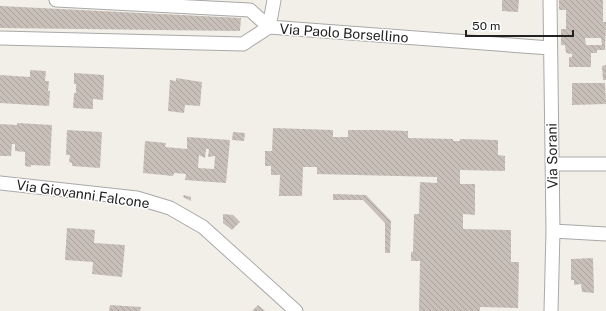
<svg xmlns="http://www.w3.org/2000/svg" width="606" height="311" font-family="'Public Sans',sans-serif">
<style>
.building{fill:url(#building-back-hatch);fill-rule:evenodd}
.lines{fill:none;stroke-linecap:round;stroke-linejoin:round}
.minor-casing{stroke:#a9a9a9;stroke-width:15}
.minor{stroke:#fff;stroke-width:13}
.labels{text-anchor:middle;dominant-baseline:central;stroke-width:3;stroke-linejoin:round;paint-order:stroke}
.street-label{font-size:14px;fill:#222;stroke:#fff}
</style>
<defs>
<pattern id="building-back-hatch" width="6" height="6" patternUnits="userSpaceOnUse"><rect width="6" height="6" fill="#c7bfb8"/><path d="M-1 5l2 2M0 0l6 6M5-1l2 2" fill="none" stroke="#aba49e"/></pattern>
</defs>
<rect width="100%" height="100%" fill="#f2efe9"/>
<path class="building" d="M502 0H519L518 12 502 11Z
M559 0H603V22H606L605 50H597V53H591V67H569V57H572V54L566 53 565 45H561V29H566V10H559ZM585 38H601L602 45H586Z
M0 6 241 18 240 31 0 28Z
M606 65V80H603L602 66Z
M30 70 46 71 45 81H49L48 91H50L49 106 0 103V75L30 77Z
M74 73 104 75 103 100 93 99V109L73 108 74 93H76V84H74Z
M176 78 202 82 200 106 185 105 184 113 168 111 170 80 176 81Z
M572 83H605L606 104 572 105Z
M17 123 52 125 50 166 31 165V167L25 166V152L15 151V144H12L11 156H0V124L17 125Z
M273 128 333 130V137H348V130H378L408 131V138L453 139V141H460V139L498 140V155L505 156V171L460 170V184H475V215L463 214V229L511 230V262H519L518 308 480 307V311H419L420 261H411V252H413L414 214H419L420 182 437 183V177L317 174V167H303L302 196H279L280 175H271V166H265V151H272Z
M67 130 102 132 100 168 72 166V163L69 162 70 155H66Z
M233 132 245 133 244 141 232 140Z
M187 137 230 140 226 183 185 180 186 174 174 173 173 176 143 173 145 141 166 143 165 147 187 149ZM206 149H209L208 157 215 156 214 169 198 168 199 155 205 158Z
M333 194 366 195 391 221 390 253H385V223L363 200H333Z
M184 195 191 197V201L183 197Z
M223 214 233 215 240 222 232 230 223 223Z
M67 228 95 230 94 243 125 245 122 277 92 274 93 262 65 260Z
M593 258 594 293 582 292 581 284 574 285V280H571V259Z
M110 305 141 307 140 311H109Z
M258 305 265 311H252Z"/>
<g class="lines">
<g class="minor-casing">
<path id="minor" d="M56 0 250 10 269 27
M550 0 553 231 551 311
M269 27 274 0
M0 38 243 44 269 27 550 48
M552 164H606
M0 183 137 198 170 208 203 227 296 311
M553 231 606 234"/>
</g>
<use href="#minor" class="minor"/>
</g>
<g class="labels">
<g class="street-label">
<text transform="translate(344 33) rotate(4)">Via Paolo Borsellino</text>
<text transform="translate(552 156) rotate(-91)">Via Sorani</text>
<text transform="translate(83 194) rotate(8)">Via Giovanni Falcone</text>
</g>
</g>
<path d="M466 30v6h107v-6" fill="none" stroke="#222222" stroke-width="2"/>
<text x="472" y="30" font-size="12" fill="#222222" stroke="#ffffff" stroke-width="3" paint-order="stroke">50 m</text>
</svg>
